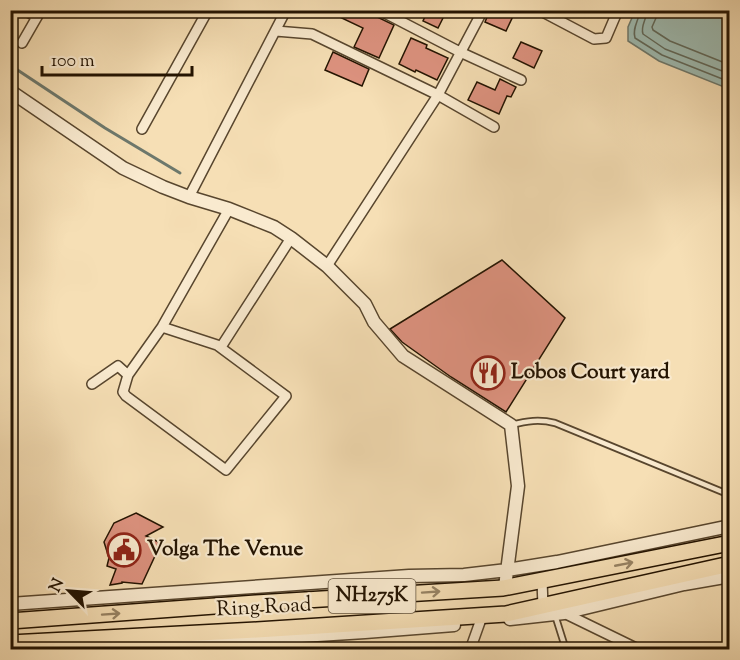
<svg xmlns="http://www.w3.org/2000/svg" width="740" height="660" font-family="'Sorts Mill Goudy',serif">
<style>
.water{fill:#9ebcb3;stroke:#6d786c;stroke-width:1.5}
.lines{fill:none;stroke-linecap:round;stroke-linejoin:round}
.shore{stroke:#60685a;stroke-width:1.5}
.stream{stroke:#6d786c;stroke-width:3}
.building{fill:#dd927f;stroke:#231301;stroke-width:1.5}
.service-casing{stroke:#58462e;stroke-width:8}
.minor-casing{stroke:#58462e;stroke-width:12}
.tertiary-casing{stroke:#58462e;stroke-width:15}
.trunk-casing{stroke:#231301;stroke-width:18}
.service{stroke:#f9eacf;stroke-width:4.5}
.minor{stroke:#f9eacf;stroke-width:9}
.tertiary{stroke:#f9eacf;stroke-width:12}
.trunk{stroke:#f6dfb5;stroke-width:15}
.oneway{stroke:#978364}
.labels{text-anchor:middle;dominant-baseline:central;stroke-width:4.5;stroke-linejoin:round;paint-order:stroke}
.shield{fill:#f9eacf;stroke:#63543f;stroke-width:1.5}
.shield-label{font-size:20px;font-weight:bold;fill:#231301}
.poi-label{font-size:21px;font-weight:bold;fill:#231301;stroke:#f9eacf;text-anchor:start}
.street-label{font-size:21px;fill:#231301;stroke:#f9eacf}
</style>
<rect width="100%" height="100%" fill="#f6dfb5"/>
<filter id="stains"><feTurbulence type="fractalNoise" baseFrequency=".00333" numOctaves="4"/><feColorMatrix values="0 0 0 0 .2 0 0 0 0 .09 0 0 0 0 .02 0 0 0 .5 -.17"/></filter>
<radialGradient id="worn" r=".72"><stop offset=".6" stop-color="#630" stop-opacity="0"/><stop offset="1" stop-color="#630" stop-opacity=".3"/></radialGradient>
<path class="water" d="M635 11H729V89L659 61 628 41V27Z"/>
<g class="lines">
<path class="shore" d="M640 10C639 21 632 27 635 38L662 55 730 82
M647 10C647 19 640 26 643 34L665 49 730 74
M656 10V18L652 27 653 30 670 41 730 65"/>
<path class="stream" d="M10 65 105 128 180 173"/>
</g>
<path class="building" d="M325 10H372L375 16 394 25 379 58 354 47 363 28Z
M428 10H447L438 28 423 21Z
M490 10H516L506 31 485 22Z
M411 38 427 45 426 48 448 58 437 80 416 70 415 72 399 64Z
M521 42 542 51 534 68 513 58Z
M333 52 369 69 362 86 325 70Z
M500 79 516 87 511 97 507 96 499 114 468 100 477 82 495 90Z
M502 260 565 318 506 412 451 377 402 342 390 329Z
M136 513 163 527 146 536 161 543 142 584 122 582V583L110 585 116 569 107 566 109 558 104 542 114 523Z"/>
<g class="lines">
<g class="service-casing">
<path id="service" d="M511 425C527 421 539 419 555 423L730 495
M555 615 566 650
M273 650 279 639"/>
</g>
<g class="minor-casing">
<path id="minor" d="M24 10 37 17
M379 10 460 52 521 80
M539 10 594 39 606 38 618 10
M276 31 312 34 438 95 494 127
M22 43 41 10
M142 129 208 10
M189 197 286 10
M327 266 438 95 483 10
M221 347 291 238
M128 375 123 392 126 396 226 470 286 396 217 345 162 327
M92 384 118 366 128 375 162 327 229 209
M542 580 543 607
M562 612 640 650
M470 650 480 622"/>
</g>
<g class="tertiary-casing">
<path id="tertiary" d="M10 91 123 168 163 187 189 197 229 209 274 227 291 238 327 266 365 304 374 322 403 356 511 425 518 486 505 587
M10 604 409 576 464 575 507 570 557 562 730 526
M510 619 564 613 684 584 730 576
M84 650 365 632 454 625"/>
</g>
<g class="trunk-casing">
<path id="trunk" d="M10 621 256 603 503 588 730 543
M10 643 257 630 506 614 730 564"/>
</g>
<use href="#service" class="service"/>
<use href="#minor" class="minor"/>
<use href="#tertiary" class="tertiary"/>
<use href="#trunk" class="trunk"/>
</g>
<defs><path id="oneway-shaft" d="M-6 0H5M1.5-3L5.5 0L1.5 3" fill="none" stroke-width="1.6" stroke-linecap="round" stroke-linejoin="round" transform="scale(1.5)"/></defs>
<g class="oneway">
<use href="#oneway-shaft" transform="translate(624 564) rotate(-11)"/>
<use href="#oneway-shaft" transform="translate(431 592) rotate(-4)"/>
<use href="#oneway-shaft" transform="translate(111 614) rotate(-4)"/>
</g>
<defs>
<g id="restaurant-ring" transform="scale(1.725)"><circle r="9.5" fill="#f9eacf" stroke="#8f2418" stroke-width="1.5"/><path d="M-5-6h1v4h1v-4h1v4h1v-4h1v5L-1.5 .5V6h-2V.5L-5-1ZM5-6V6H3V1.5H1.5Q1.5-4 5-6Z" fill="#8f2418"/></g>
<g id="civic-ring" transform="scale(1.725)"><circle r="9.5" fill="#f9eacf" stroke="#8f2418" stroke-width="1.5"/><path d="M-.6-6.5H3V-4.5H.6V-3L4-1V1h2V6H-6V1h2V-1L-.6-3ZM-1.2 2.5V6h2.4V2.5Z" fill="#8f2418"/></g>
</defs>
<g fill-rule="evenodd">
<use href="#restaurant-ring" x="488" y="373"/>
<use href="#civic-ring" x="124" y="550"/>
</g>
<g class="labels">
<rect class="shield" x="328.5" y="579" width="87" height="34" rx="4.5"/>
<g class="shield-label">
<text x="372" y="596">NH275K</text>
</g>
<g class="poi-label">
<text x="511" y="373">Lobos Court yard</text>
<text x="147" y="550">Volga The Venue</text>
</g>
<g class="street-label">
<text transform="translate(264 608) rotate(-3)">Ring Road</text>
</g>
</g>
<rect width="740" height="660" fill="none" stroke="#f6dfb5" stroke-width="36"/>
<rect x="12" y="12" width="716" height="636" fill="none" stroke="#231301" stroke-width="3"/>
<rect x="18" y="18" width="704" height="624" fill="none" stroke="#231301" stroke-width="1.5"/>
<g transform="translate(69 591) rotate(295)" stroke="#f9eacf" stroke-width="4.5" paint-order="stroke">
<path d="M0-4.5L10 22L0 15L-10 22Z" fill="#231301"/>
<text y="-9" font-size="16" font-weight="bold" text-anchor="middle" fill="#231301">N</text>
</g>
<path d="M42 66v9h150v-9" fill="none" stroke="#231301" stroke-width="3"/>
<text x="51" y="66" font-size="18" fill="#231301" stroke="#f9eacf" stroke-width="4.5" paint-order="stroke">100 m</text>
<rect width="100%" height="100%" filter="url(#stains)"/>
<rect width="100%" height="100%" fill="url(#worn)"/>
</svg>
